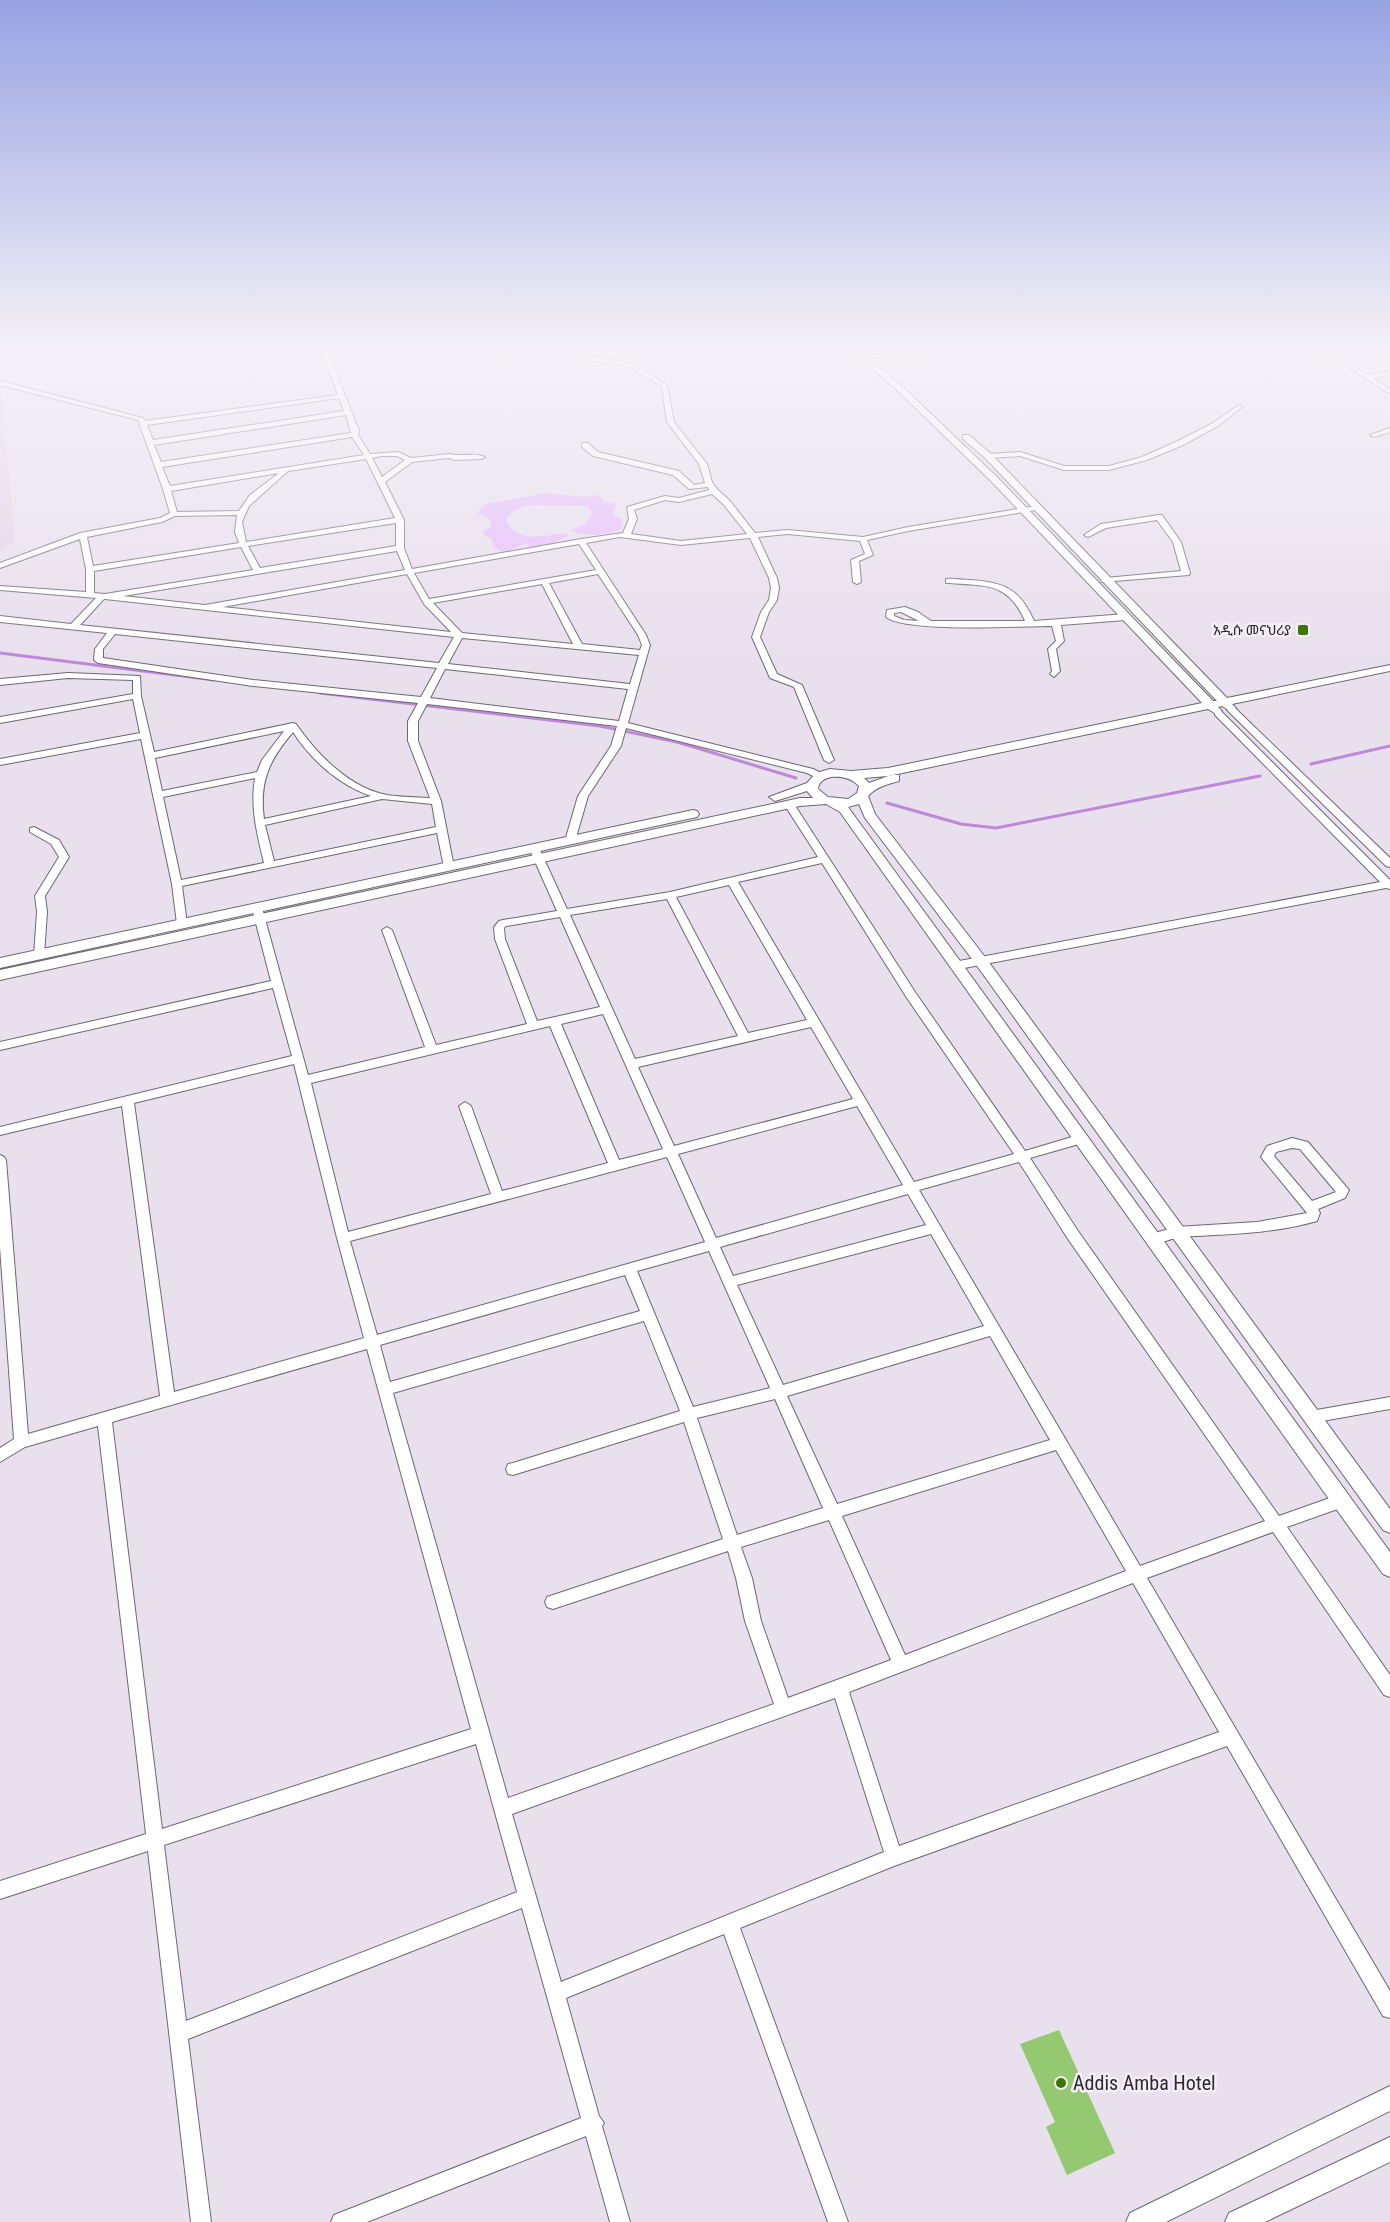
<svg xmlns="http://www.w3.org/2000/svg" width="1390" height="2222" font-family="'Roboto Condensed','Noto Sans Ethiopic',sans-serif">
<style>
.built{fill:#e1d4e7}
.green{fill:#e6bafc}
.lines{fill:none;stroke-linecap:round;stroke-linejoin:round}
.stream{stroke:#be88d9;stroke-width:3}
.building{fill:#94c972}
.minor-casing{stroke:#6e6772;stroke-width:2}
.major-casing{stroke:#6e6772;stroke-width:2}
.minor{fill:#fff;fill-rule:evenodd}
.major{fill:#fff;fill-rule:evenodd}
.poi-dot{fill:#3e7502;stroke:#f6edfa;stroke-width:2}
.labels{text-anchor:middle;dominant-baseline:central;stroke-width:5;stroke-linejoin:round;paint-order:stroke}
.far-poi-label{font-size:14px;fill:#2c282d;stroke:#f6edfa;text-anchor:end}
.near-poi-label{font-size:20px;fill:#2c282d;stroke:#f6edfa;text-anchor:start}
</style>
<rect width="100%" height="100%" fill="#e8e0ed"/>
<path class="built" d="M0 386 2 387 15 541 0 552Z"/>
<path class="green" d="M546 493 585 497 600 495 604 502 616 504 613 514 621 519 623 528C607 536 585 537 571 530L585 525 592 513 587 506 528 505 513 511 506 520C517 545 545 535 566 533L569 536 548 545 529 547 527 544C520 544 512 551 503 552L494 547 491 538 484 536 483 531 492 526 488 518 477 513 486 504Z"/>
<g class="lines">
<path class="stream" d="M0 653 214 680
M320 693 600 726 677 742 796 778
M1311 764 1390 746
M887 803 961 824 996 828 1260 776"/>
</g>
<path class="building" d="M1059 2030 1115 2153 1067 2175 1046 2127 1055 2122 1020 2044Z"/>
<g class="lines">
<g class="minor-casing">
<path id="minor" d="M321 349H327L359 431 358 435 370 454 398 452 411 458 450 454C461 457 475 452 485 457L481 459 455 460 449 458 412 462 385 482 404 520V548L412 569 581 539 623 533 629 519 627 507 665 496 679 498 709 490 708 487 689 489 673 475 593 456 582 447V443H588L598 452 679 471 694 485 705 483 699 464 667 422 662 387 631 367 589 360 574 349H581L593 357 635 364 667 385 674 422 707 464 712 482 717 489 730 501 755 533 788 530 863 537 908 527 1036 506 1040 508 1036 510 908 531 867 540 873 555 859 561 861 582 857 584 853 582 851 560 865 554 860 541 788 534 758 537 777 578 779 588 777 600 769 612 760 637 777 674 802 685 834 760 829 763 824 760 794 687 770 678 752 637 761 612 769 600 771 588 769 578 750 538 681 545 620 537 586 543 646 635 650 645 628 723 813 769 823 774V778H817L807 773 626 728 621 746 588 796 575 841 570 844 565 841 578 796 611 746 617 726 427 704 418 721V741L441 801 454 867 453 869 449 870 444 867 437 833 182 886 187 924 182 927 177 924 172 884 141 739 0 765V759L140 733 133 699 0 723V717L133 694V680L68 678 0 685V679L68 673 140 676 141 696 154 752 293 723 296 724C317 754 349 788 387 795 401 797 416 797 430 798L408 741V721L418 703 253 686 98 663 94 660 95 649 107 633 0 622V616L71 624 96 598 0 590V586L86 592V569L80 539 0 568V563L80 533 160 518 170 513 163 489 138 420 0 385V381L143 418 145 421 338 395ZM339 398 344 411 153 440 147 425ZM346 415 351 433 161 462 154 445ZM352 437 364 455 170 486 162 467ZM381 456H397L405 460 382 477 372 458ZM366 459 395 518 246 542 242 522 249 506 288 471ZM279 473 250 495 239 511 177 512 171 491ZM712 494 724 505 747 534 681 541 631 534 637 519 634 510 665 500 679 502ZM237 515 235 532 239 543 93 566 87 537 162 522 175 516ZM396 523V546L260 568 248 546ZM579 544 596 570 429 599 414 573ZM241 547 253 570 105 594 94 593V571ZM397 551 405 570 205 605 123 596ZM407 574 424 604 451 632 223 607ZM598 574 638 635 642 645 640 650 582 644 549 583ZM542 584 573 644 462 633 433 603ZM104 599H105L454 637 439 663 80 625ZM115 634 437 668 421 697 253 680 103 658V649ZM462 638 639 655 630 684 448 664ZM445 669 628 689 619 721 430 698ZM284 731 262 760 257 772 162 791 155 758ZM293 732C311 760 339 785 371 796L264 819C259 782 269 760 293 732ZM255 778C250 807 257 834 264 863L181 880 163 797ZM382 799 432 804 436 827 274 861 265 825Z
M913 349H930L874 358 871 356Z
M1320 349H1327L1368 375 1390 371V375L1373 378 1390 389V394Z
M1383 349H1390V354Z
M1239 405 1242 407 1218 426 1183 445 1147 460 1109 470H1064L1020 456 988 458 984 456 988 454 1020 452 1064 466H1109L1142 457 1178 441 1213 423Z
M1390 428V432L1374 437 1370 435Z
M1159 515H1162L1181 542 1190 573 1189 575 1102 582 1101 580 1105 578 1181 571 1173 542 1157 520 1106 528 1088 537 1084 535 1101 524Z
M946 579C954 578 962 580 970 580 1004 582 1020 589 1034 621L1126 614 1130 617 1126 620 1061 625 1064 641 1056 649 1060 671 1054 677 1050 674 1052 671 1048 649 1056 641 1052 626C1020 626 907 633 886 617L887 610 905 607 918 612 931 621H1025C1008 582 986 586 949 583H946ZM901 612 919 621 904 620 894 616V613Z
M1232 707 1235 708 1390 858V867L1386 866 1229 712 1227 710Z
M1218 710 1221 711 1390 880V889L1386 888 959 969 955 968 954 965 955 962 959 961 1380 882 1215 715V711Z
M789 801 794 804 915 992 1025 1151 1082 1134 1086 1136 1088 1139 1086 1142 1030 1158 1078 1231 1279 1516 1341 1494 1346 1496 1348 1501 1346 1506 1287 1527 1390 1675V1697L1384 1695 1273 1532 1147 1578 1390 1991V2018L1383 2016 1227 1746 894 1866 740 1928 848 2222H828L724 1934 566 1998 599 2116 604 2123 602 2126 630 2222H610L586 2136 367 2222H331L334 2215 581 2118 522 1908 188 2039 211 2222H191L148 1851 0 1899V1881L146 1834 98 1426 25 1447 0 1462V1448L14 1439 0 1247V1155L4 1157 6 1160 28 1434 160 1396 122 1106 0 1135V1127L292 1056 273 988 0 1050V1042L271 981 252 908 257 905 262 908 308 1075 425 1047 382 930 387 927 392 930 436 1045 527 1024 495 939 494 927 499 921 503 920 557 911 529 848 530 846 534 845 539 848 567 909 670 892 818 857 784 804ZM822 863 907 998 1014 1154 914 1182 738 882ZM729 885 807 1020 748 1033 676 897ZM667 899 738 1036 635 1059 570 915ZM560 917 600 1007 537 1021 505 939 504 928 506 926ZM603 1014 663 1149 619 1160 561 1024ZM550 1026 608 1163 502 1191 471 1106 465 1102 459 1106 491 1194 348 1232 311 1083ZM811 1027 853 1099 674 1146 638 1067ZM294 1064 337 1238 364 1338 174 1392 134 1103ZM857 1106 903 1185 716 1238 678 1154ZM667 1157 705 1242 377 1335 350 1241ZM1019 1162 1068 1239 1265 1521 1140 1566 919 1190ZM908 1194 926 1225 733 1276 720 1247ZM931 1234 984 1326 783 1385 737 1285ZM709 1251 770 1388 693 1407 637 1271ZM625 1275 640 1311 390 1382 380 1345ZM644 1321 680 1411 513 1463 508 1464 506 1469 508 1474 513 1475 684 1422 723 1539 553 1595 547 1597 545 1602 547 1607 553 1609 728 1551 736 1578 745 1621 774 1704 508 1798 393 1393ZM990 1336 1050 1440 837 1504 787 1396ZM367 1349 471 1729 162 1829 112 1422ZM775 1399 823 1508 737 1535 697 1418ZM1056 1450 1126 1571 905 1655 842 1516ZM829 1520 891 1660 788 1698 761 1621 752 1578 741 1547ZM1133 1583 1219 1732 899 1846 849 1692ZM835 1698 884 1852 561 1982 512 1814ZM476 1744 517 1892 186 2021 164 1845Z
M34 827 59 840 69 857 45 896 47 912 44 955 39 959 34 955 37 912 35 896 59 857 51 844 30 832V828Z
M1292 1138 1308 1142 1349 1190 1345 1198 1318 1209 1320 1213 1317 1221C1273 1234 1225 1234 1180 1237 1170 1238 1158 1246 1148 1243L1147 1239 1148 1235 1176 1227 1257 1222 1307 1213 1261 1157 1267 1146ZM1292 1148 1300 1149 1336 1192 1312 1201 1274 1156 1276 1152Z
M1390 1397V1409L1311 1423 1306 1421 1304 1417 1306 1413 1311 1411Z"/>
</g>
<g class="major-casing">
<path id="major" d="M849 349H858L905 389 997 477 1213 701H1217L985 458 963 439V435H969L991 454 1227 698 1390 665V671L1232 704 1236 708 1230 711 1222 706 1218 707 1222 711 1216 714 1208 709 888 776 864 778 869 783 891 775H899V781C888 784 876 787 868 796L875 814 985 957 1390 1509V1533L1383 1530 975 963 865 818 859 804 848 807 1390 1552V1577L1383 1574 1316 1481 840 812 826 804 800 806 0 980V970L800 798H813L807 791 775 801 769 797 807 783 816 773 830 769 851 771 888 768 1202 703 991 481 899 392ZM831 777C842 776 851 778 859 786L857 793 848 799 828 797 818 789C819 781 824 779 831 777Z
M693 810 697 811 699 814 697 817 0 968V958Z
M1390 2086V2111L1166 2222H1126L1130 2213Z
M1390 2137V2162L1265 2222H1225L1229 2213Z"/>
</g>
<use href="#minor" class="minor"/>
<use href="#major" class="major"/>
</g>
<linearGradient id="sky" x2="0" y2="1"><stop stop-color="#97a2e2"/><stop offset="0.53" stop-color="#f5f1f7"/><stop offset="1" stop-color="#f5f1f7" stop-opacity="0"/></linearGradient>
<rect width="1390" height="660" fill="url(#sky)"/>
<g class="poi-dot">
<rect x="1297" y="624" width="12" height="12" rx="3"/>
<circle cx="1061" cy="2083" r="6"/>
</g>
<g class="labels">
<g class="far-poi-label">
<text x="1291" y="630">አዲሱ መናህሪያ</text>
</g>
<g class="near-poi-label">
<text x="1073" y="2083">Addis Amba Hotel</text>
</g>
</g>
</svg>
